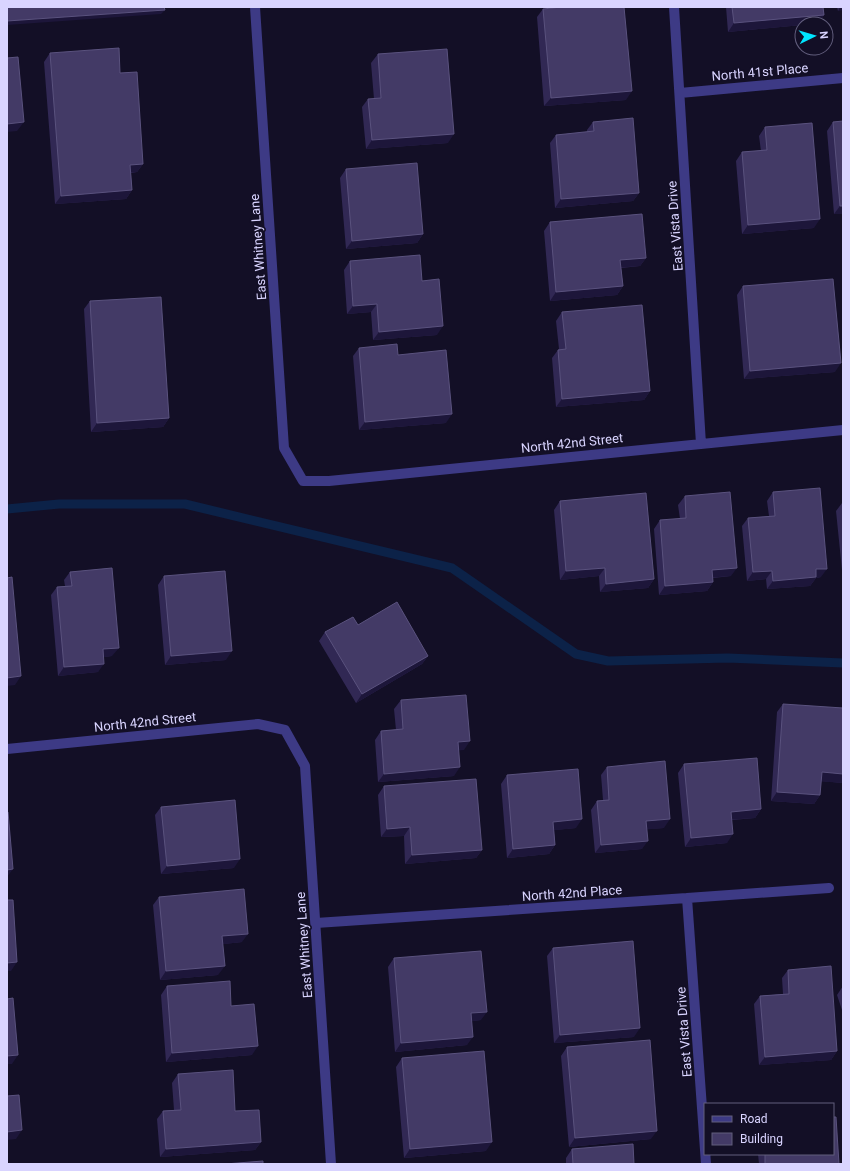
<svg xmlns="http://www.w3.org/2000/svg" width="850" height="1171" font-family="Roboto,sans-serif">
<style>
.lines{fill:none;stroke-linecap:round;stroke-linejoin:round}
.stream{stroke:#0c2248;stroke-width:9}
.street{stroke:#3d3a85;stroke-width:10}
.wall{fill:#312854}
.shaded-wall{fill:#1d163a}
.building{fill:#433a66;stroke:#5a527e}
.labels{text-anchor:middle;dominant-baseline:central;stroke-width:3.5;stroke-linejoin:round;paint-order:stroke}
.street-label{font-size:13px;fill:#d9d4ff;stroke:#130f26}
</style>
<rect width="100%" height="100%" fill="#130f26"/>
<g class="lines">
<path class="stream" d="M7 509 59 504H185L452 568 576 654 608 661 728 658 843 663"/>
<path class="street" d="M255 7 284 448 303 481H329L843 430
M674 7 701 444
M680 93 843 78
M7 749 258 724 285 730 305 766 331 1164
M687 898 706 1164
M316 923 687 898 829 888"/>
</g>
<path class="wall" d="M726 7H823L824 15 818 24H802V25L728 32Z
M837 7H843L838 11Z
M543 9 626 100 544 106 537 17Z
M50 53 120 73 143 164 137 172 131 173 132 190 126 199 55 204 44 62Z
M378 54 448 143 366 149 362 107 368 99H374L371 63Z
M593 122 639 193 633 201 555 208 550 143 556 135 587 132V130Z
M833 122 843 214H834L827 131Z
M765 127 814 228 742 234 736 161 742 152 761 151 759 136Z
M346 169 423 234 417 243 346 249 340 178Z
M550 222 646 258 640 266 621 268 623 286 617 295 550 301 544 231Z
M350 261 422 281 437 335 373 340 371 312 347 314 344 270Z
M743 286 835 372 744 379 737 295Z
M843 288V302L842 289Z
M90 301 169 418 163 427 91 432 84 309Z
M562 312 650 391 644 400 556 407 552 358 558 350 559 349 556 321Z
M359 348 398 355 446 423 359 430 353 356Z
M773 492 821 577 816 578 810 586 767 589 766 579 747 581 742 526 748 518 769 516 767 501Z
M685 496 731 576 713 578V582L707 591 659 595 654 529 660 520 680 519 678 505Z
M560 501 654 579 648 588 600 592 599 576 560 580 554 510Z
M842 503H843V580L836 511Z
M70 572 112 656 103 657 98 672 58 676 51 595 57 587 65 586 64 580Z
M164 576 226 660 165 665 158 585Z
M358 625 428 656 422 664 356 703 319 641 325 632Z
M401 700 464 750H458L454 776 378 782 375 740 381 731 396 730 394 709Z
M783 704 843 783 821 781 820 795 814 804 771 801 777 712Z
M684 764 761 809 755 818 732 820 727 843 685 847 678 773Z
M607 767 664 828 647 829 642 849 595 853 591 810 597 801 603 800 601 775Z
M507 775 576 828 554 830 555 845 549 854 507 858 501 784Z
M384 786 482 850 476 858 405 864 404 836 381 837 378 795Z
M161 807 234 868 161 874 155 815Z
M159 897 242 942 223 944 218 975 160 980 153 905Z
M553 948 634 1037 554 1043 547 956Z
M394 958 481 1020 472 1021 467 1045 395 1052 388 967Z
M788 970 837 1051 831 1060 759 1065 754 1004 760 996 783 994 782 978Z
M167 986 231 1006 252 1055 166 1062 161 995Z
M843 986V1013L837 995Z
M567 1047 651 1139 569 1147 561 1056Z
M402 1058 486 1151 404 1158 396 1067Z
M178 1074 235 1111 261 1142 255 1150 160 1157 157 1119 163 1111 174 1110 172 1083Z
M572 1149 634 1164H566V1158Z
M758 1154H833L839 1164H759Z"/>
<path class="shaded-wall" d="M840 7H843V10L838 11Z
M165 10 161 14 7 25V21Z
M824 15 818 24H802V25L728 32 734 23Z
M632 91 626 100 544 106 551 98Z
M24 122 17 131 7 132V124Z
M454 134 448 143 366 149 372 140Z
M143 164 137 172 124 173 130 165Z
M132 190 126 199 55 204 61 196Z
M639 193 633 201 555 208 561 199Z
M840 206H843V214H834Z
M820 219 814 228 742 234 748 225Z
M423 234 417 243 346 249 352 241Z
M646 258 640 266 614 268 620 260Z
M623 286 617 295 550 301 556 292Z
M377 304 371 312 347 314 353 306Z
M443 326 437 335 373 340 379 332Z
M841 363 835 372 744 379 750 371Z
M650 391 644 400 556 407 562 399Z
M452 414 446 423 359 430 365 422Z
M169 418 163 427 91 432 97 423Z
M605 568 599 576 560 580 566 571Z
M737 568 731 576 706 578 712 570Z
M816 569H827L821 577 816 578 810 586 767 589 773 581Z
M772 571 766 579 747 581 753 572Z
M654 579 648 588 600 592 606 584Z
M713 582 707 591 659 595 665 586Z
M119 648 112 656 97 658 103 649Z
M232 651 226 660 165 665 171 656Z
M428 656 422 664 356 703 362 694Z
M104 664 98 672 58 676 64 667Z
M21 676 15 685 7 686V678Z
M470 741 464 750 452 751 458 742Z
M460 767 454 776 378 782 384 774Z
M822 772 843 774V783L816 781Z
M777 792 820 795 814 804 771 801Z
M761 809 755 818 725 820 731 812Z
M582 819 576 828 547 831 553 822Z
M670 819 664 828 640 830 646 821Z
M410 827 404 836 381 837 387 829Z
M733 834 727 843 685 847 691 838Z
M648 841 642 849 595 853 601 845Z
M555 845 549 854 507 858 513 849Z
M482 850 476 858 405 864 412 855Z
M240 859 234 868 161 874 167 866Z
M13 869 7 877V870Z
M248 934 242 942 216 945 222 936Z
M17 962 11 971H7V963Z
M225 966 218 975 160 980 166 971Z
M487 1012 481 1020 465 1022 471 1013Z
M640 1028 634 1037 554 1043 560 1035Z
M473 1037 467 1045 395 1052 401 1043Z
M258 1046 252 1055 166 1062 172 1053Z
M837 1051 831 1060 759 1065 765 1057Z
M18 1055 12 1064H7V1056Z
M22 1130 16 1139 7 1140V1132Z
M657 1131 651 1139 569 1147 575 1138Z
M261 1142 255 1150 160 1157 166 1149Z
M492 1142 486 1151 404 1158 410 1149Z"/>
<path class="building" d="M7 7H164L165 10 7 21Z
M561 7H624L632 91 551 98 543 9Z
M732 7H823L824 15 734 23Z
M119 48 120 73 137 72 143 164 130 165 132 190 61 196 50 53Z
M447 49 454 134 372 140 368 99 381 98 378 54Z
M18 57 24 122 7 124V58Z
M633 118 639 193 561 199 556 135 594 131 593 122Z
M843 121V206H840L833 122Z
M812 123 820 219 748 225 742 152 767 150 765 127Z
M417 163 423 234 352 241 346 169Z
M642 214 646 258 620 260 623 286 556 292 550 222Z
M420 255 422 281 439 279 443 326 379 332 377 304 353 306 350 261Z
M833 279 841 363 750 371 743 286Z
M161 297 169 418 97 423 90 301Z
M642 305 650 391 562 399 558 350 566 349 562 312Z
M397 344 398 355 446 350 452 414 365 422 359 348Z
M820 488 827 569H816V577L773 581 772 571 753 572 748 518 775 516 773 492Z
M730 492 737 568 712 570 713 582 665 586 660 520 686 518 685 496Z
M646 493 654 579 606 584 605 568 566 571 560 501Z
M112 568 119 648 103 649 104 664 64 667 57 587 72 586 70 572Z
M225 571 232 651 171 656 164 576Z
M12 577 21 676 7 678V578Z
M397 602 428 656 362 694 325 632 353 617 358 625Z
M466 695 470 741 458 742 460 767 384 774 381 731 403 729 401 700Z
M783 704 843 708V774L822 772 820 795 777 792Z
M757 758 761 809 731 812 733 834 691 838 684 764Z
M665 761 670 819 646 821 648 841 601 845 597 801 609 800 607 767Z
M578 769 582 819 553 822 555 845 513 849 507 775Z
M476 779 482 850 412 855 410 827 387 829 384 786Z
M235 800 240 859 167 866 161 807Z
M7 812H8L13 869 7 870Z
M244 889 248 934 222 936 225 966 166 971 159 897Z
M7 900H13L17 962 7 963Z
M633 941 640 1028 560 1035 553 948Z
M481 951 487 1012 471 1013 473 1037 401 1043 394 958Z
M831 966 837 1051 765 1057 760 996 789 994 788 970Z
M230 981 231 1006 254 1004 258 1046 172 1053 167 986Z
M13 998 18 1055 7 1056V999Z
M650 1040 657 1131 575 1138 567 1047Z
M484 1051 492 1142 410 1149 402 1058Z
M233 1070 235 1111 259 1110 261 1142 166 1149 163 1111 181 1110 178 1074Z
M19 1095 22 1130 7 1132V1096Z
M833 1117H836L839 1164H765V1154H833Z
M633 1144 634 1164H573L572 1149Z
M263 1161V1164H225Z"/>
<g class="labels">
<g class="street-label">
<text transform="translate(760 72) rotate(-5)">North 41st Place</text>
<text transform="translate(675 226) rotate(-94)">East Vista Drive</text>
<text transform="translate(258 247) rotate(-94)">East Whitney Lane</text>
<text transform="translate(572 443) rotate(-6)">North 42nd Street</text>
<text transform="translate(145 722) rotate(-6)">North 42nd Street</text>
<text transform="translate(572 893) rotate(-4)">North 42nd Place</text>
<text transform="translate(304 945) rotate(-94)">East Whitney Lane</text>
<text transform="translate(684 1032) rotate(-94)">East Vista Drive</text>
</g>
</g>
<rect width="850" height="1171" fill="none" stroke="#d9d4ff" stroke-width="16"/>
<rect x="704" y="1103" width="130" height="52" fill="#130f26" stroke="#625e7d"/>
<rect x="712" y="1116" width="20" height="6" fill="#3d3a85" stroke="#625e7d"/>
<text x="740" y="1123" font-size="12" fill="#d9d4ff">Road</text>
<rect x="712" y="1133" width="20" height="12" fill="#433a66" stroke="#625e7d"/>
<text x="740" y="1143" font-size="12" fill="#d9d4ff">Building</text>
<g transform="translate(814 36) rotate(85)"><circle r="19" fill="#130f26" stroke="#625e7d"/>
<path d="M0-3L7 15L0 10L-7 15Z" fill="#00e5ff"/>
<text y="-6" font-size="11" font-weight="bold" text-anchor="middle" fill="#d9d4ff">N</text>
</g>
</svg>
